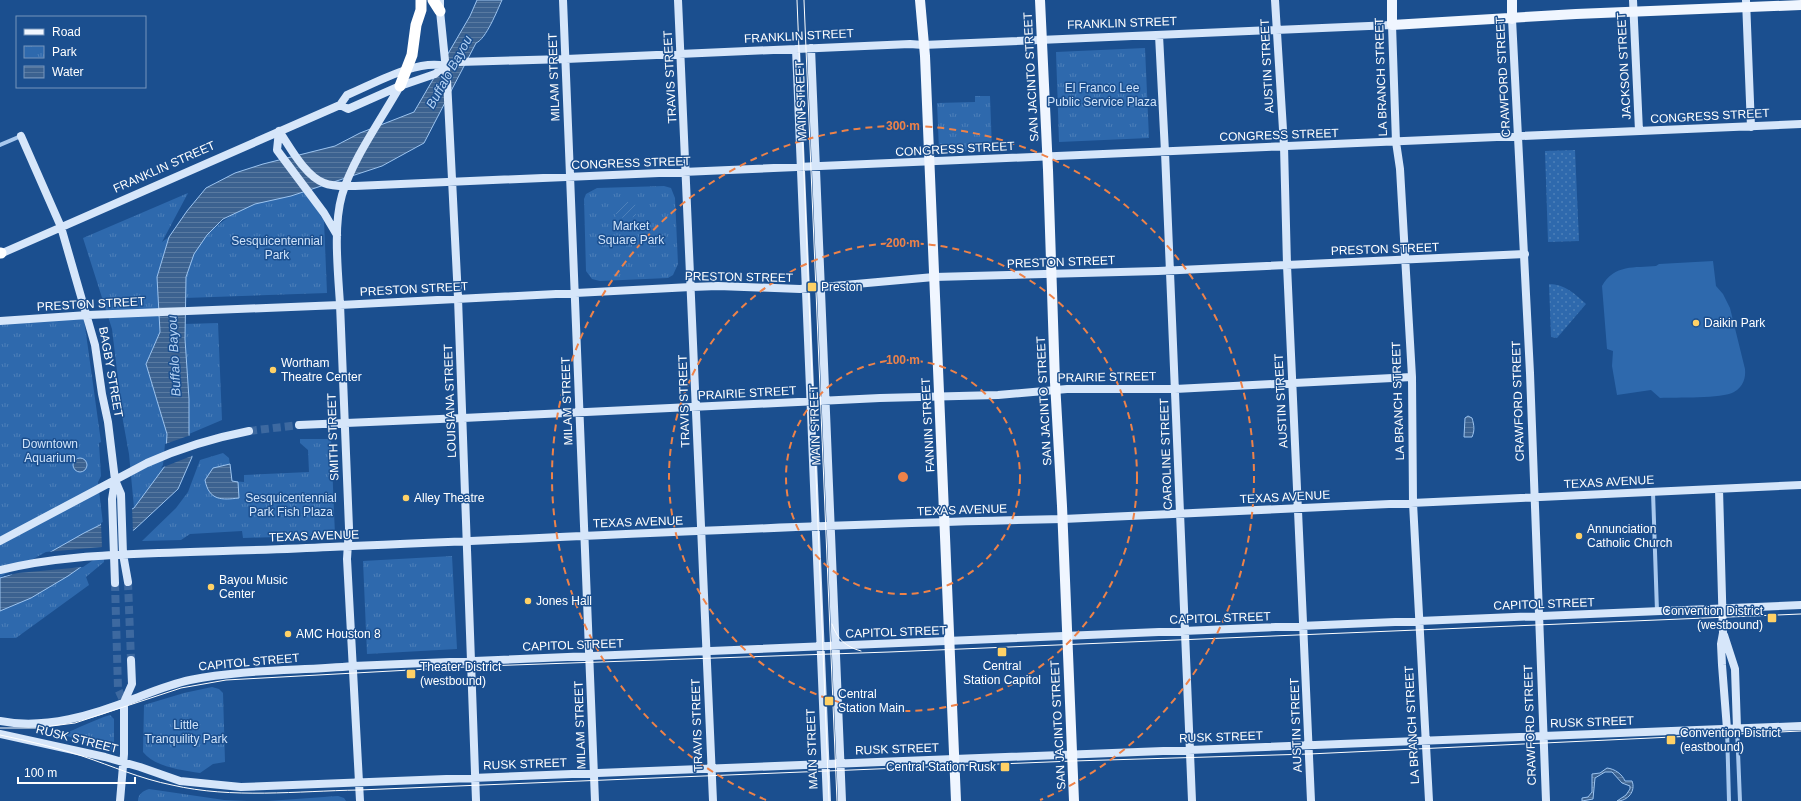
<svg xmlns="http://www.w3.org/2000/svg" width="1801" height="801" font-family="Arial,sans-serif">
<style>
.grass{fill:url(#grass-dots)}
.park{fill:url(#park-tufts)}
.garden{fill:url(#garden-furrows)}
.pitch{fill:#2e69ad}
.water{fill:url(#water-rules);stroke:#9cc4f0}
.pier{fill:#1b4f8f}
.lines{fill:none;stroke-linecap:round;stroke-linejoin:round}
.secondary-tunnel{stroke:#3d69a0;stroke-width:8;stroke-dasharray:8 4;stroke-linecap:butt}
.street{stroke:#a9c9ee;stroke-width:4}
.secondary{stroke:#d6e6fa;stroke-width:8}
.primary{stroke:#f0f6ff;stroke-width:10}
.highway{stroke:#fff;stroke-width:11}
.tram{stroke:#fff;stroke-width:1}
.ring{fill:none;stroke:#ee8249;stroke-width:2;stroke-dasharray:7 5}
.poi-dot{fill:#ffd166;stroke:#1b4f8f;stroke-width:1.5}
.labels{text-anchor:middle;dominant-baseline:central;stroke-width:3;stroke-linejoin:round;paint-order:stroke}
.street-label{font-size:12px;fill:#fff;stroke:#1b4f8f}
.park-label{font-size:12px;fill:#cfe3fa;stroke:#1b4f8f}
.poi-label{font-size:12px;fill:#fff;stroke:#1b4f8f;text-anchor:start}
.water-label{font-size:13px;font-style:italic;fill:#b5d3f5;stroke:#1b4f8f}
.centre{fill:#ee8249;stroke:#1b4f8f;stroke-width:2}
.ring-label{font-size:12px;text-anchor:middle;font-weight:bold;fill:#ee8249;stroke:#1b4f8f;stroke-width:3;stroke-linejoin:round;paint-order:stroke}
</style>
<defs>
<pattern id="grass-dots" width="8" height="8" patternUnits="userSpaceOnUse"><rect width="8" height="8" fill="#2e69ad"/><path d="M2 2h.1M6 6h.1" fill="none" stroke="#4d80b9" stroke-width="1.8" stroke-linecap="round"/></pattern>
<pattern id="park-tufts" width="24" height="20" patternUnits="userSpaceOnUse"><rect width="24" height="20" fill="#2e69ad"/><path d="M3 7l-1-3M5 7V3M7 7l1-3M15 17l-1-3M17 17v-4M19 17l1-3" fill="none" stroke="#4d80b9"/></pattern>
<pattern id="garden-furrows" width="10" height="10" patternUnits="userSpaceOnUse"><rect width="10" height="10" fill="#2e69ad"/><path d="M-1 1l2-2M0 10L10 0M9 11l2-2" fill="none" stroke="#4d80b9"/></pattern>
<pattern id="water-rules" width="6" height="5" patternUnits="userSpaceOnUse"><rect width="6" height="5" fill="#3c6290"/><path d="M0 2.5h6" fill="none" stroke="#597aa1"/></pattern>
</defs>
<rect width="100%" height="100%" fill="#1b4f8f"/>
<path class="grass" d="M1575 150 1579 241 1548 242 1545 151Z
M1549 284C1565 284 1575 294 1586 304L1557 338 1551 337Z"/>
<path class="park" d="M1145 48 1149 138 1059 142 1056 52Z
M975 96H990L992 150 942 152 939 150 937 103 975 102Z
M664 186 671 188 675 198 678 264 673 275 668 278 600 281 592 279 586 271 584 199 586 194 597 188Z
M305 191 324 221 327 293 185 298C186 291 185 284 186 277 192 242 223 216 254 204 270 198 289 197 305 191Z
M188 193 162 242 169 237 157 277 160 332 146 364 167 434 165 466 134 508 129 454 123 421 112 329 83 238Z
M84 319 101 442 99 443 101 476 98 482 103 524 104 562 86 577 89 585 16 638H0V323Z
M218 323 222 420 189 434V399L184 324Z
M300 439H331L335 535 243 538 242 531 190 534 181 540 142 541 176 508 188 492 200 460 223 453 229 458 232 481 244 482V475L309 472 308 450 300 443Z
M452 556 457 649 367 654 363 561Z
M212 687 219 689 223 693 225 762 213 764 200 773C181 770 155 767 143 752L144 705 184 693Z
M110 715 114 719V749L110 752 62 734C78 729 93 720 110 715Z
M149 789 224 800 247 801H138C138 794 143 791 149 789Z
M338 796 344 798 346 801H268Z"/>
<path class="garden" d="M623 202H635L636 217 616 218V206H623Z"/>
<path class="pitch" d="M1713 261 1716 286 1723 294 1730 308 1745 369C1746 378 1743 387 1734 392 1722 399 1676 397 1660 398L1651 390 1617 395 1612 366 1613 351 1607 349 1602 286C1614 264 1635 268 1656 266L1659 264Z"/>
<path class="water" d="M477 0H502C497 11 486 39 476 43L424 143 382 166 291 196 255 204 223 219 207 235 194 254 186 277 185 339 189 399V434L192 457 178 489 135 529 68 576 31 598 0 611V578L10 575 84 533 134 508 165 466 167 434 146 364 160 332 157 277 169 237 187 211 206 188 235 173 263 164 335 146 360 133 414 112 470 16Z
M1468 416 1472 418C1474 425 1475 430 1472 437H1464L1465 418Z
M73 465a7 7 0 1 1 14 0a7 7 0 1 1-14 0Z
M230 464 232 481 238 482 239 498C222 500 209 501 205 480L213 468Z
M1607 768C1615 769 1622 774 1625 781H1632C1636 791 1628 801 1617 801L1626 795 1630 789V786L1622 783 1612 772H1605L1595 778 1593 799 1582 801V798L1588 797 1592 792V774L1600 773Z"/>
<path class="pier" d="M191 435 194 455 161 468 163 465 165 444Z
M132 507 133 533 83 567 18 573 0 577 46 552 102 547 101 523Z"/>
<g class="lines">
<path class="secondary-tunnel" d="M249 431 299 425
M128 582 131 660
M115 583 118 689 124 702"/>
<path class="street" d="M0 145 21 136
M1653 492 1657 611
M1737 728 1740 801
M1727 729 1729 801"/>
<path class="secondary" d="M440 0V11L447 80 458 298 476 801
M563 0 595 801
M678 0 713 801
M1275 0 1284 146 1287 265 1311 801
M1633 0 1639 131
M1746 0 1751 127
M1512 19 1530 373 1546 801
M1159 35 1165 152 1192 801
M811 48 842 801
M796 49 827 801
M340 105 348 109 400 86 435 74 445 66 459 62 566 59 910 44 923 45 1392 25 1396 142 1400 169 1412 377 1413 503 1429 801
M279 131C290 147 305 176 324 183 333 187 345 186 355 186L1801 124
M279 131 277 150 324 213 337 235
M21 136 61 227 95 345 102 394 108 422 115 480 112 499 115 583
M0 254 340 105 347 95C374 84 416 59 445 66
M0 321 88 315 340 305 691 287 718 286 800 289 934 277 1158 271 1525 254
M299 425 463 418 880 398 998 395 1067 389H1175L1412 377
M115 480 121 494 123 554 128 582
M1719 489 1723 633 1721 644 1722 665 1727 729
M0 541 147 463C180 448 213 438 249 431
M0 570C52 557 106 555 159 553 216 551 273 550 330 547 574 537 818 524 1063 519L1801 485
M1724 635 1735 669 1737 728
M0 721C45 730 94 715 136 698 154 691 171 684 190 680 244 669 299 671 353 666L1801 605
M0 734 105 757 140 767 180 781 241 787 1801 726
M120 801 124 754V702L132 684 131 660
M360 801 347 559 349 528C346 453 343 378 340 304 338 272 333 226 342 195 353 158 381 120 400 86"/>
<path class="primary" d="M920 0 925 56 956 801
M1040 0 1048 170 1055 382 1062 506 1074 801
M1392 0V25L1576 14 1801 5
M1512 0V19"/>
<path class="highway" d="M433 0 440 11
M400 86 412 55 416 25 421 10V0
M0 253H1"/>
<path class="tram" d="M797 0 829 801
M804 0 837 801
M832 624C837 639 846 647 861 651
M0 728H36L75 723 181 688 226 680 484 666 889 652 1801 614
M0 735C28 741 55 747 82 756 112 766 141 779 172 785 232 799 297 791 359 790L1073 761 1309 754 1801 731"/>
</g>
<g class="ring">
<circle cx="903" cy="477" r="117"/>
<circle cx="903" cy="477" r="234"/>
<path d="M766 800A351 351 0 1 1 1040 800"/>
</g>
<g class="poi-dot">
<rect x="807" y="282" width="10" height="10" rx="2"/>
<circle cx="1696" cy="323" r="4"/>
<circle cx="273" cy="370" r="4"/>
<circle cx="406" cy="498" r="4"/>
<circle cx="1579" cy="536" r="4"/>
<circle cx="211" cy="587" r="4"/>
<circle cx="528" cy="601" r="4"/>
<rect x="1767" y="613" width="10" height="10" rx="2"/>
<circle cx="288" cy="634" r="4"/>
<rect x="997" y="647" width="10" height="10" rx="2"/>
<rect x="406" y="669" width="10" height="10" rx="2"/>
<rect x="824" y="696" width="10" height="10" rx="2"/>
<rect x="1666" y="735" width="10" height="10" rx="2"/>
<rect x="1000" y="762" width="10" height="10" rx="2"/>
</g>
<g class="labels">
<g class="street-label">
<text transform="translate(1122 23) rotate(-2)">FRANKLIN STREET</text>
<text transform="translate(799 36) rotate(-3)">FRANKLIN STREET</text>
<text transform="translate(1267 66) rotate(-93)">AUSTIN STREET</text>
<text transform="translate(1624 66) rotate(-93)">JACKSON STREET</text>
<text transform="translate(554 77) rotate(-92)">MILAM STREET</text>
<text transform="translate(670 77) rotate(-93)">TRAVIS STREET</text>
<text transform="translate(1031 77) rotate(-93)">SAN JACINTO STREET</text>
<text transform="translate(1381 77) rotate(-92)">LA BRANCH STREET</text>
<text transform="translate(1503 77) rotate(-93)">CRAWFORD STREET</text>
<text transform="translate(801 101) rotate(-92)">MAIN STREET</text>
<text transform="translate(1710 116) rotate(-3)">CONGRESS STREET</text>
<text transform="translate(1279 135) rotate(-2)">CONGRESS STREET</text>
<text transform="translate(955 149) rotate(-3)">CONGRESS STREET</text>
<text transform="translate(631 163) rotate(-2)">CONGRESS STREET</text>
<text transform="translate(164 167) rotate(-24)">FRANKLIN STREET</text>
<text transform="translate(1385 249) rotate(-2)">PRESTON STREET</text>
<text transform="translate(1061 262) rotate(-2)">PRESTON STREET</text>
<text transform="translate(739 277) rotate(1)">PRESTON STREET</text>
<text transform="translate(414 289) rotate(-3)">PRESTON STREET</text>
<text transform="translate(91 304) rotate(-3)">PRESTON STREET</text>
<text transform="translate(111 372) rotate(80)">BAGBY STREET</text>
<text transform="translate(1107 377) rotate(-1)">PRAIRIE STREET</text>
<text transform="translate(747 393) rotate(-3)">PRAIRIE STREET</text>
<text transform="translate(450 401) rotate(-92)">LOUISIANA STREET</text>
<text transform="translate(567 401) rotate(-92)">MILAM STREET</text>
<text transform="translate(684 401) rotate(-92)">TRAVIS STREET</text>
<text transform="translate(1044 401) rotate(-93)">SAN JACINTO STREET</text>
<text transform="translate(1281 401) rotate(-93)">AUSTIN STREET</text>
<text transform="translate(1398 401) rotate(-92)">LA BRANCH STREET</text>
<text transform="translate(1518 401) rotate(-92)">CRAWFORD STREET</text>
<text transform="translate(815 425) rotate(-92)">MAIN STREET</text>
<text transform="translate(928 425) rotate(-93)">FANNIN STREET</text>
<text transform="translate(333 437) rotate(-92)">SMITH STREET</text>
<text transform="translate(1166 454) rotate(-92)">CAROLINE STREET</text>
<text transform="translate(1609 482) rotate(-3)">TEXAS AVENUE</text>
<text transform="translate(1285 497) rotate(-3)">TEXAS AVENUE</text>
<text transform="translate(962 510) rotate(-2)">TEXAS AVENUE</text>
<text transform="translate(638 522) rotate(-2)">TEXAS AVENUE</text>
<text transform="translate(314 536) rotate(-2)">TEXAS AVENUE</text>
<text transform="translate(1544 604) rotate(-2)">CAPITOL STREET</text>
<text transform="translate(1220 618) rotate(-2)">CAPITOL STREET</text>
<text transform="translate(896 632) rotate(-2)">CAPITOL STREET</text>
<text transform="translate(573 645) rotate(-2)">CAPITOL STREET</text>
<text transform="translate(249 662) rotate(-5)">CAPITOL STREET</text>
<text transform="translate(1592 722) rotate(-2)">RUSK STREET</text>
<text transform="translate(580 725) rotate(-92)">MILAM STREET</text>
<text transform="translate(697 725) rotate(-92)">TRAVIS STREET</text>
<text transform="translate(1058 725) rotate(-93)">SAN JACINTO STREET</text>
<text transform="translate(1296 725) rotate(-92)">AUSTIN STREET</text>
<text transform="translate(1412 725) rotate(-93)">LA BRANCH STREET</text>
<text transform="translate(1530 725) rotate(-92)">CRAWFORD STREET</text>
<text transform="translate(1221 737) rotate(-2)">RUSK STREET</text>
<text transform="translate(77 739) rotate(14)">RUSK STREET</text>
<text transform="translate(812 749) rotate(-92)">MAIN STREET</text>
<text transform="translate(897 749) rotate(-2)">RUSK STREET</text>
<text transform="translate(525 764) rotate(-2)">RUSK STREET</text>
</g>
<g class="park-label">
<text x="1102" y="88">El Franco Lee<tspan x="1102" dy="14">Public Service Plaza</tspan></text>
<text x="631" y="226">Market<tspan x="631" dy="14">Square Park</tspan></text>
<text x="277" y="241">Sesquicentennial<tspan x="277" dy="14">Park</tspan></text>
<text x="50" y="444">Downtown<tspan x="50" dy="14">Aquarium</tspan></text>
<text x="291" y="498">Sesquicentennial<tspan x="291" dy="14">Park Fish Plaza</tspan></text>
<text x="186" y="725">Little<tspan x="186" dy="14">Tranquility Park</tspan></text>
</g>
<g class="poi-label">
<text x="821" y="287">Preston</text>
<text x="1704" y="323">Daikin Park</text>
<text x="281" y="363">Wortham<tspan x="281" dy="14">Theatre Center</tspan></text>
<text x="414" y="498">Alley Theatre</text>
<text x="1587" y="529">Annunciation<tspan x="1587" dy="14">Catholic Church</tspan></text>
<text x="219" y="580">Bayou Music<tspan x="219" dy="14">Center</tspan></text>
<text x="536" y="601">Jones Hall</text>
<text x="1763" y="611" text-anchor="end">Convention District<tspan x="1763" dy="14">(westbound)</tspan></text>
<text x="296" y="634">AMC Houston 8</text>
<text x="1002" y="666" text-anchor="middle">Central<tspan x="1002" dy="14">Station Capitol</tspan></text>
<text x="420" y="667">Theater District<tspan x="420" dy="14">(westbound)</tspan></text>
<text x="838" y="694">Central<tspan x="838" dy="14">Station Main</tspan></text>
<text x="1680" y="733">Convention District<tspan x="1680" dy="14">(eastbound)</tspan></text>
<text x="996" y="767" text-anchor="end">Central Station Rusk</text>
</g>
<g class="water-label">
<text transform="translate(449 72) rotate(-61)">Buffalo Bayou</text>
<text transform="translate(174 356) rotate(-93)">Buffalo Bayou</text>
</g>
</g>
<circle cx="903" cy="477" r="6" class="centre"/>
<g class="ring-label">
<text x="903" y="130">300 m</text>
<text x="903" y="247">200 m</text>
<text x="903" y="364">100 m</text>
</g>
<rect x="16" y="16" width="130" height="72" fill="#1b4f8f" stroke="#7695bc"/>
<rect x="24" y="29" width="20" height="6" fill="#f0f6ff" stroke="#7695bc"/>
<text x="52" y="36" font-size="12" fill="#ffffff">Road</text>
<rect x="24" y="46" width="20" height="12" fill="url(#park-tufts)" stroke="#7695bc"/>
<text x="52" y="56" font-size="12" fill="#ffffff">Park</text>
<rect x="24" y="66" width="20" height="12" fill="url(#water-rules)" stroke="#7695bc"/>
<text x="52" y="76" font-size="12" fill="#ffffff">Water</text>
<path d="M18 777v6h117v-6" fill="none" stroke="#ffffff" stroke-width="2"/>
<text x="24" y="777" font-size="12" fill="#ffffff" stroke="#1b4f8f" stroke-width="3" paint-order="stroke">100 m</text>
</svg>
